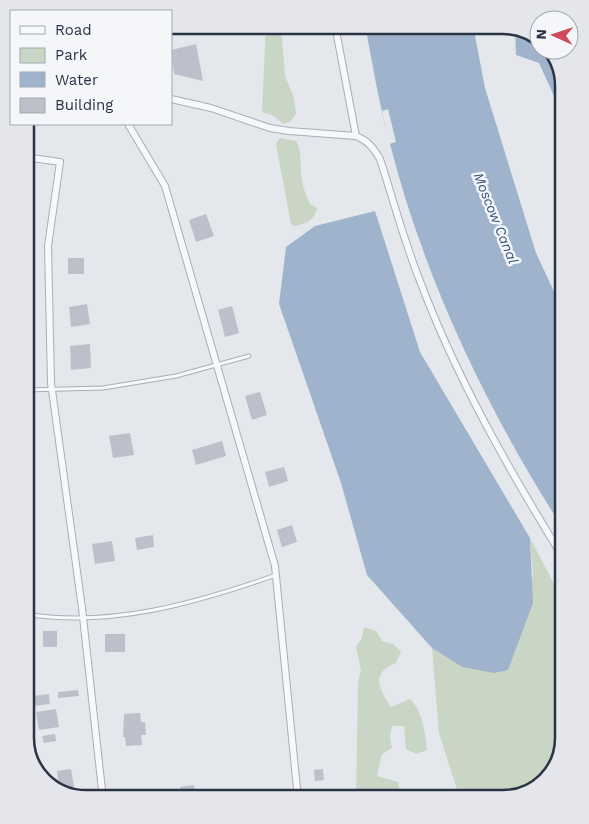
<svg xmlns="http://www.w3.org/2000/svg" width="589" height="824" font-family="'Work Sans',sans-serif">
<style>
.green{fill:#c9d6c5}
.water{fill:#9fb4cc}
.pier{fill:#e4e7ec}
.building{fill:#bbc0ca}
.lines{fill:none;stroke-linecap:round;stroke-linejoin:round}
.lane-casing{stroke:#a9aeb7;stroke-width:5}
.street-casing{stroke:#a9aeb7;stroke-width:8}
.lane{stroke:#f7f8fa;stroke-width:3}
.street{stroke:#f7f8fa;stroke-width:6}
.labels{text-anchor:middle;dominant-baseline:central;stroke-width:5;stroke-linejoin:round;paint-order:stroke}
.water-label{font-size:14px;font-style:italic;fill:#34527a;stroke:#f4f6f9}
.rim{fill:none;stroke:#2b3445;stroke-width:2.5}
</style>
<rect width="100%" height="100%" fill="#e4e7ec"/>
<path class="green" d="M266 25H281L285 76 294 98 296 114 291 121 284 124 272 115 262 112Z
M280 138 296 141C302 151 300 161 301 173 302 183 305 195 310 204L317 208C314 221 307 223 295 226L291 224 276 144Z
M530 538 564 603V738L556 768 534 791 503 799H460L439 733 432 648 462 667 508 670 516 644 533 574Z
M364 627 376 631 382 641 393 644 401 652 396 663C370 673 379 689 391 707L410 699C423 711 425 733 427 750L416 754 406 749 404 726H392L390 737 392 748 382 754 377 776 398 782 400 793 395 799H356L358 681 361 670 356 647 362 638Z"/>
<path class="water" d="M365 25H473L485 88 536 253 564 313V530C488 412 425 281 390 144 379 105 373 65 365 25Z
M515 28 534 33 539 39V50H550C566 66 564 97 564 118L539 63 516 55Z
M375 211 420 352 530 538 533 603 508 670 494 673 462 667 432 648 367 575 341 483 279 304 286 247 315 226Z"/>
<path class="pier" d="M388 109 396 142 389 144 382 111Z"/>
<path class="building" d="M196 44 203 81 174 74 171 50Z
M206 214 214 236 196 242 189 220Z
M68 258H84V274H68Z
M87 304 90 324 71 327 69 307Z
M232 306 239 333 225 337 218 310Z
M90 344 91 368 71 370 70 346Z
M260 392 267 415 252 420 245 396Z
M130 433 134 455 113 458 109 436Z
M222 441 226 456 196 465 192 450Z
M284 467 288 481 269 487 265 472Z
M292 525 297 542 282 547 277 530Z
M153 535 154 547 137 550 135 538Z
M112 541 115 561 95 564 92 544Z
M43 631H57V647H43Z
M105 634H125V652H105Z
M78 690 79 696 58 698V692Z
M49 694 50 704 25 707V697Z
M56 709 59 727 39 730 36 712Z
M140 713 141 722H145L146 735H141L142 745 126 746 125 737H123L124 714Z
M55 734 56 741 44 743 42 736Z
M71 769 74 787 59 789 57 771Z
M323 769 324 780 315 781 314 770Z
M194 785 196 799H176L175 792 181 791 180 787Z"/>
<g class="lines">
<g class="lane-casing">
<path id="lane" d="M25 390 103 388 176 376 249 356
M25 614C111 628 196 603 276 575"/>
</g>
<g class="street-casing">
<path id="street" d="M335 25 356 136
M171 99 211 108 270 128 289 131 356 136C368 141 373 147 380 159 393 199 404 241 420 281 456 377 510 472 564 559
M128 124 165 186 275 566 298 799
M25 157 60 162 48 246 51 383 82 608 103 799"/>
</g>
<use href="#lane" class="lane"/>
<use href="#street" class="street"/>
</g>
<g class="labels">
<g class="water-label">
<text transform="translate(496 218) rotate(68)">Moscow Canal</text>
</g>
</g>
<path d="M0 0H589V824H0ZM86 34H503A52 52 0 0 1 555 86V738A52 52 0 0 1 503 790H86A52 52 0 0 1 34 738V86A52 52 0 0 1 86 34Z" fill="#e4e6eb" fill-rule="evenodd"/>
<path class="rim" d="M86 34H503A52 52 0 0 1 555 86V738A52 52 0 0 1 503 790H86A52 52 0 0 1 34 738V86A52 52 0 0 1 86 34Z"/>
<rect x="10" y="10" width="162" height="115" fill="#f4f6f9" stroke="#a4a8b1"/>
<rect x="20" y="26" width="25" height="8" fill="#f7f8fa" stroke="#a4a8b1"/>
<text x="55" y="35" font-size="15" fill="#2b3445">Road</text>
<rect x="20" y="48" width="25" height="15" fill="#c9d6c5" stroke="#a4a8b1"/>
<text x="55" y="60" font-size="15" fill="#2b3445">Park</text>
<rect x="20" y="72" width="25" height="15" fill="#9fb4cc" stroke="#a4a8b1"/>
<text x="55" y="85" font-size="15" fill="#2b3445">Water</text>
<rect x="20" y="98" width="25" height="15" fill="#bbc0ca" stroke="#a4a8b1"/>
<text x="55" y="110" font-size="15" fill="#2b3445">Building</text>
<g transform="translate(554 35) rotate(273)"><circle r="24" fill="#f4f6f9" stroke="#a4a8b1"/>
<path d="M0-4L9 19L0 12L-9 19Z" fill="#d1495b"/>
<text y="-8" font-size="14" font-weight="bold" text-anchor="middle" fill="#2b3445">N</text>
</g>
</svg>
